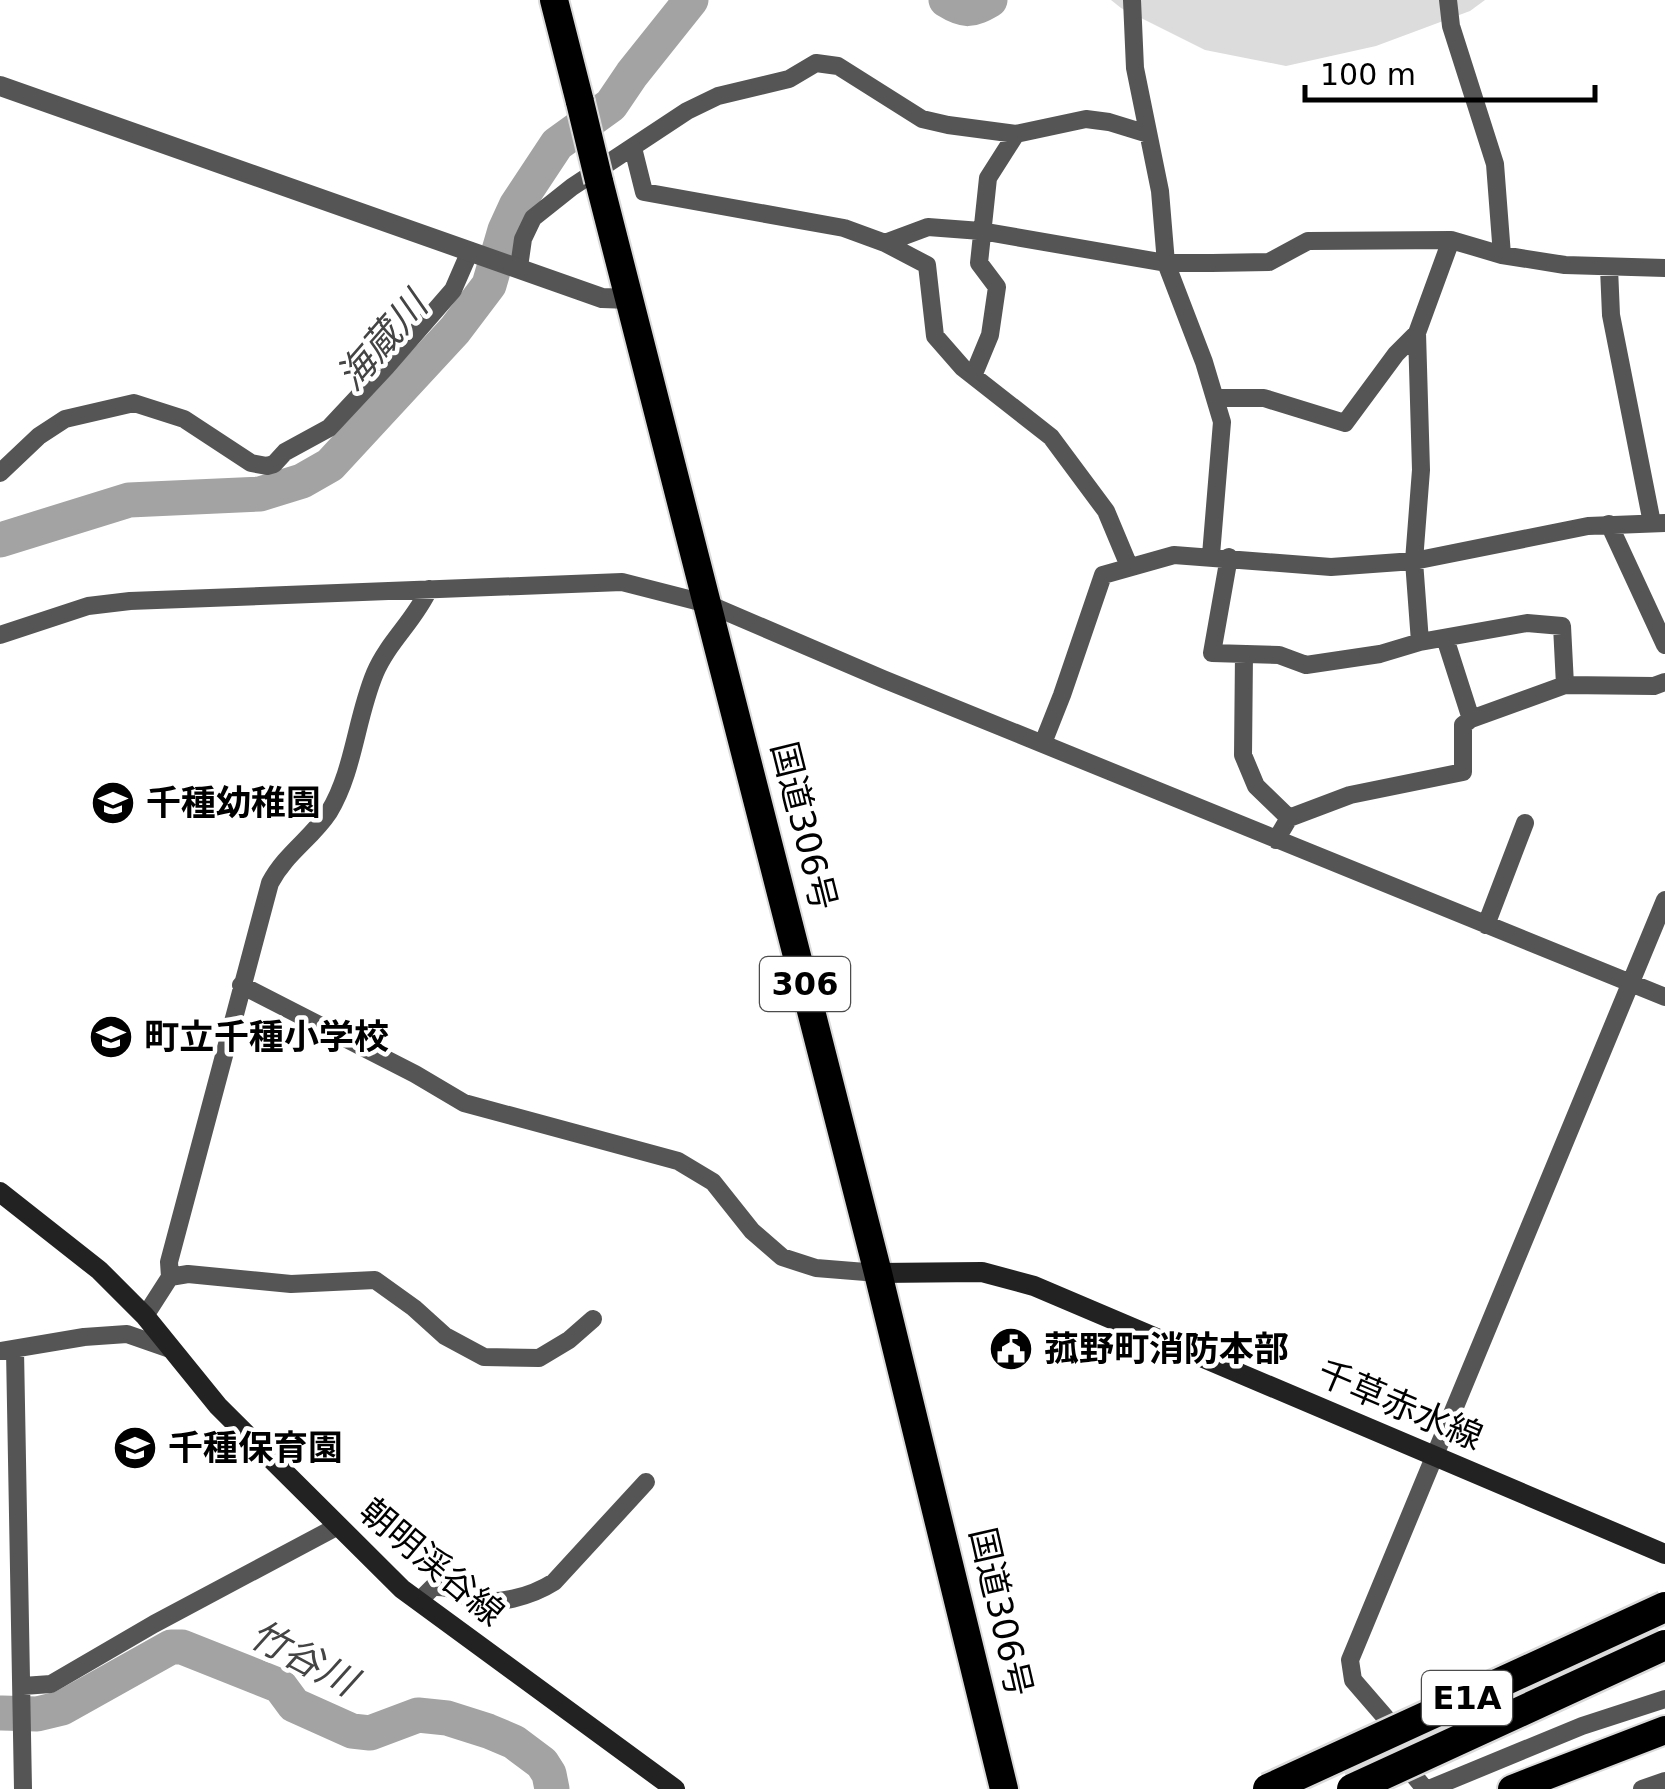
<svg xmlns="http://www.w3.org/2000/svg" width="1665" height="1789" font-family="'DejaVu Sans','Noto Sans JP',sans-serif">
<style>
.green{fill:#dcdcdc}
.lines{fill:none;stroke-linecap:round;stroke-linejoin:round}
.stream{stroke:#a3a3a3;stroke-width:6}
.river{stroke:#a3a3a3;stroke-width:35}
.trunk-casing{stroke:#dbdbdb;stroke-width:32}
.minor{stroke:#555;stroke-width:18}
.tertiary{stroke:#555;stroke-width:20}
.secondary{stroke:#222;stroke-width:20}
.trunk{stroke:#000;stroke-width:28}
.trunk-bridge-casing{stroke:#dbdbdb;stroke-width:32;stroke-linecap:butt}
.motorway-bridge-casing{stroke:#dbdbdb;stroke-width:35;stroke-linecap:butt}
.trunk-bridge{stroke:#000;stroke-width:28}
.motorway-bridge{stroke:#000;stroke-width:30}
.labels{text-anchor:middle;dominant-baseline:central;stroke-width:9;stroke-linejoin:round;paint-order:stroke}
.shield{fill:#fff;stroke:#4c4c4c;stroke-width:2.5}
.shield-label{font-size:32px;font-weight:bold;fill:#000}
.poi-label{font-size:35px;font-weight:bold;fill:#000;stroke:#fff;text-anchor:start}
.street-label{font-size:35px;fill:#000;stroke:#fff}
.water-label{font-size:38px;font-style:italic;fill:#444;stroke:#fff}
</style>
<rect width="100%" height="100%" fill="#fff"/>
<path class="green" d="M1111 0H1485L1470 11 1376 46 1286 66 1205 50 1121 8Z"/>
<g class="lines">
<path class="stream" d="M0 1713H2"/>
<path class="river" d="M946 0C965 12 971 11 990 0
M0 540 129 500 260 494 302 481 330 465 455 330 489 285 505 230 516 206 557 144 611 105 632 74 691 0
M2 1713 37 1714 62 1708 171 1647H182L280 1686 294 1705 352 1731 370 1733 418 1715 447 1718 488 1731 514 1742 542 1763 549 1774 552 1789"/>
<g class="trunk-casing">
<path id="trunk" d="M554 0 580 102
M599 181 878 1273 1004 1789
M1512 1789 1665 1730"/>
</g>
<path class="minor" d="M1132 0 1135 68 1160 191 1166 263 1204 362 1222 422 1211 555
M1448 0 1451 26 1495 164 1502 255
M633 148 644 192 844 228 885 243 928 227 981 231 1166 263H1212L1269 262 1308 241 1451 240 1502 255 1565 265 1665 268
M885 243 927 265 935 336 963 368 1051 437 1106 511 1129 566
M519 267 523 239 533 218 572 187 687 111 718 96 789 79 816 63 838 66 922 119 948 125 1016 134 1086 119 1109 122 1148 134
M1609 268 1611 315 1652 523
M973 376 990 335 997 287 979 263 988 178 1016 134
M1215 398H1264L1345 423 1396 354 1417 333
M0 473 39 436 65 419 134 403 184 419 251 463 267 466 274 464 285 452 329 428 386 367 453 290 470 251
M1609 524 1665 645
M1229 557 1212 653 1279 655 1306 665 1380 654 1420 642 1414 561 1421 470 1417 333 1451 240
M0 635 88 606 130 601 622 582 708 604 883 679 1665 997
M1445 638 1471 719
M1420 642 1527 623 1562 626 1565 685
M1244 654 1243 755 1256 786 1289 818
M1043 743 1062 695 1103 575 1174 555 1331 567 1414 561 1588 526 1665 523
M1276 840 1289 818 1350 795 1463 772V725L1471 719 1565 685 1654 686 1665 682
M1486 925 1525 823
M241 985 415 1074 464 1103 678 1161 713 1182 752 1231 782 1257 816 1268 878 1273
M170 1277 188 1274 291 1284 375 1280 414 1308 445 1336 484 1357 539 1358 569 1340 593 1319
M145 1316 170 1277 169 1262 270 883C285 854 312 838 329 812 354 771 356 718 375 673 388 642 415 620 429 589
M15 1350 23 1789
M0 1351 84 1337 127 1334 170 1349
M419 1601 433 1587C452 1586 453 1592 470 1598 495 1607 532 1596 554 1582L646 1482
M23 1686 51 1684 154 1624 338 1526
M1425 1789 1402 1761 1385 1717 1353 1680 1350 1660 1665 900
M1429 1789 1582 1726 1665 1699
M1642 1789 1665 1781"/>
<path class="tertiary" d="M0 86 602 298 630 299"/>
<path class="secondary" d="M0 1192 99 1270 145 1316 218 1406 402 1589 675 1789
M878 1273 982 1272 1034 1286 1665 1554"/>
<use href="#trunk" class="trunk"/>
<g class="trunk-bridge-casing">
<path id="trunk-bridge" d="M580 102 599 181"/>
</g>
<g class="motorway-bridge-casing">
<path id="motorway-bridge" d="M1268 1789 1665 1607
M1352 1789 1665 1645"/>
</g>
<use href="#trunk-bridge" class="trunk-bridge"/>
<use href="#motorway-bridge" class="motorway-bridge"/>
</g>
<defs>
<g id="school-disc" transform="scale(2.25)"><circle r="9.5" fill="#000" stroke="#fff"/><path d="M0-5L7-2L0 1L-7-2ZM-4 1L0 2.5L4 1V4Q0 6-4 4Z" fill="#fff"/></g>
<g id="civic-disc" transform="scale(2.25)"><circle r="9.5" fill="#000" stroke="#fff"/><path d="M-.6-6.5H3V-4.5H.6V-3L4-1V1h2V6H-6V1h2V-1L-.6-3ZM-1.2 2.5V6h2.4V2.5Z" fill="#fff"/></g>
</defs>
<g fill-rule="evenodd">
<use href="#school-disc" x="113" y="803"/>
<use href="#school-disc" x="111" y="1037"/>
<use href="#civic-disc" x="1011" y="1349"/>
<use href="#school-disc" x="135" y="1448"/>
</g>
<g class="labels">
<g class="shield">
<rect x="760" y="957" width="90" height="54" rx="8"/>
<rect x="1422" y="1671" width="90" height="54" rx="8"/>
</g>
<g class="shield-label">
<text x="805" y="984">306</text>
<text x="1467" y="1698">E1A</text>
</g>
<g class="poi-label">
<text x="146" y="803">千種幼稚園</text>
<text x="144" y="1037">町立千種小学校</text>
<text x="1044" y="1349">菰野町消防本部</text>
<text x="168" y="1448">千種保育園</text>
</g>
<g class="street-label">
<text transform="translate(804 826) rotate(76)">国道306号</text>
<text transform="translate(1400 1405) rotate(23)">千草赤水線</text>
<text transform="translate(432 1562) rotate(40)">朝明渓谷線</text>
<text transform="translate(1001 1612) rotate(77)">国道306号</text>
</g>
<g class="water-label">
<text transform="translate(382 341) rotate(-49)">海蔵川</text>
<text transform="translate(303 1658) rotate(28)">竹谷川</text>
</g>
</g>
<path d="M1305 85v15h290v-15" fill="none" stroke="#000000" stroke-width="5"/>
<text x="1320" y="85" font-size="30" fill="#000000" stroke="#ffffff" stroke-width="8" paint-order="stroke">100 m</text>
</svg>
